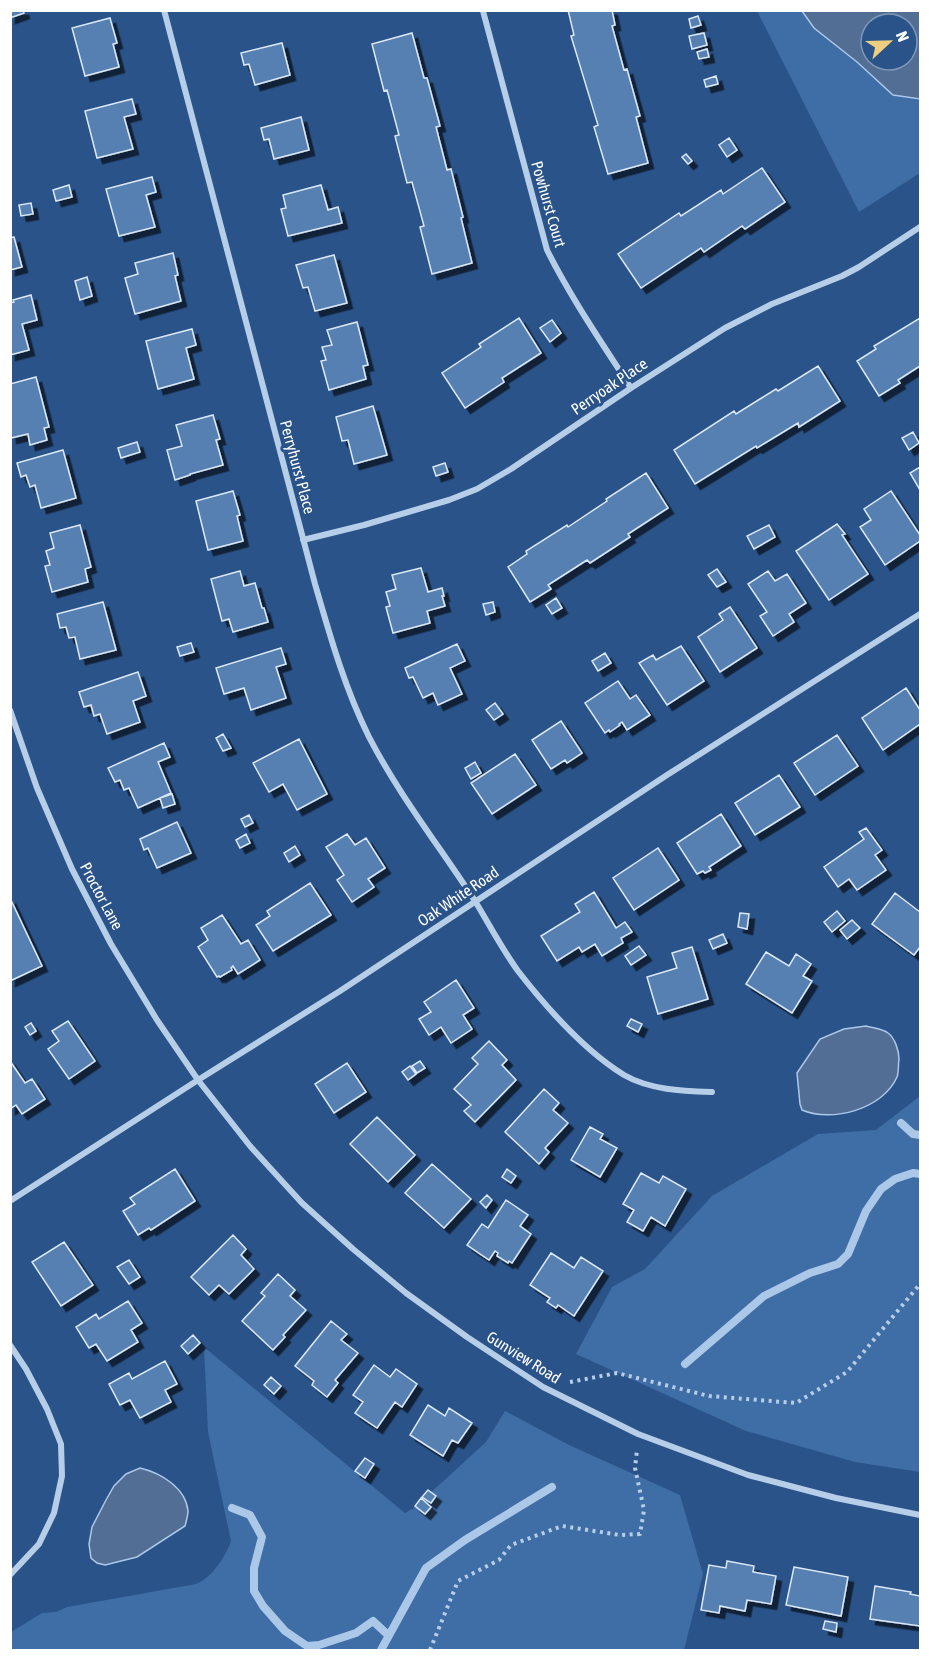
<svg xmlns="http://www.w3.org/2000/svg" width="931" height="1661" font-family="'Asap Condensed',sans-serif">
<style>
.green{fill:#3f6da5;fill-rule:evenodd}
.water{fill:#526e94;stroke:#acc8e9;stroke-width:1.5;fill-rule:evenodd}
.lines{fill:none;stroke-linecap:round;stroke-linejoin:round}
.stream{stroke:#acc8e9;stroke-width:8}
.building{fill:#567fb2;stroke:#dbe8f7;stroke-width:1.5;filter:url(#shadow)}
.path{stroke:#b7cee8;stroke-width:4;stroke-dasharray:3 4.5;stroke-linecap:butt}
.street{stroke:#b7cee8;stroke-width:6}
.labels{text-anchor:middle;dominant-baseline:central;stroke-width:6;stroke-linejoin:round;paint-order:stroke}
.street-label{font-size:16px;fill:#fff;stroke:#2a5389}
</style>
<defs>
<filter id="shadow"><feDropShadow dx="5.5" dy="5.5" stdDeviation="0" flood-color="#0009"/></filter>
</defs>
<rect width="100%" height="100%" fill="#2a5389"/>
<path class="green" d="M757 11H920V173L859 212ZM871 24H907V60H871Z
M920 1096V1472L855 1462 746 1431 576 1354 612 1287 645 1269 712 1196 818 1134 876 1130Z
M204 1347 405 1513 414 1508 486 1442 505 1411 569 1445 680 1495 703 1574 684 1650H11V1632L42 1613 56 1612 67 1607 196 1584C211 1579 226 1556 231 1541L208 1432Z"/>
<path class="water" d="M802 11H920V99L893 95 857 62 814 28ZM871 24H907V60H871Z
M866 1026C873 1028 883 1029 888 1033 895 1038 899 1051 899 1059 898 1064 899 1072 897 1077 883 1109 832 1123 802 1110L800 1104 797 1073 820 1039 844 1029Z
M140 1468C161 1473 186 1488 188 1511 188 1516 186 1522 185 1526L137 1557 105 1565 97 1563 91 1558 89 1544 92 1527 106 1500 114 1486 126 1474Z"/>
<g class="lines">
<path class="stream" d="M901 1123 913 1134 920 1135
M685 1364 764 1296 810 1273 838 1264 848 1254 866 1211 881 1189 895 1179 913 1173 920 1174
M232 1508 250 1515 262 1537 254 1568V1591L263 1606 285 1631 307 1646 319 1645 356 1633 373 1621 388 1635
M381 1650 426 1568 465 1540 552 1487"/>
</g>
<path class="building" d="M10 10H23L24 13 10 18Z
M568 10H612L615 25 612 26 624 70 627 69 640 116 636 117 648 163 608 174 594 127 598 125 571 36 574 35Z
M698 16 701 25 691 28 689 19Z
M110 18 117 43 113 44 119 67 85 76 72 28Z
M412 33 424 78H427L440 126 436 127 447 170 451 169 463 217 461 218 472 263 432 274 420 227 424 226 412 182 407 183 395 136 399 135 387 90 384 91 372 44Z
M704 33 707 45 692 49 689 36Z
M282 43 290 75 255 85 249 64 244 65 241 53Z
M707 49 709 57 699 59 697 52Z
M716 76 718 84 706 87 704 80Z
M132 99 136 114 124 117 133 149 97 158 85 111Z
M301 117 309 150 274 159 269 139 264 140 261 128Z
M729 138 737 150 727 157 719 145Z
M686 154 692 161 688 164 682 157Z
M762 168 785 202 745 229 742 226 704 252 701 248 641 288 618 254 679 213 681 216 721 190 723 194Z
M152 177 156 192 146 195 155 227 119 236 106 189Z
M69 185 72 197 56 201 53 190Z
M321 185 328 210 338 207 342 223 288 236 281 209 286 208 283 195Z
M31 203 33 214 21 216 19 205Z
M14 237 22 267 10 270V238Z
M173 253 178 275 175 276 181 301 135 314 125 278 138 274 135 263Z
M334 255 347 303 315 311 308 287 303 288 296 265Z
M87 277 92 296 80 300 75 281Z
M31 295 37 320 22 324 29 350 10 355V303L14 302 13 300Z
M519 318 541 353 502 378 504 382 465 408 442 373 481 347 479 344Z
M920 318V366L898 380 900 383 879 396 857 361 876 349 874 346Z
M552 320 561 333 550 342 540 328Z
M357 322 368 365 363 366 366 379 329 390 321 361 326 360 322 347 332 345 327 330Z
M192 329 196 345 186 348 194 379 158 389 146 341Z
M818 366 840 401 799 427 798 423 757 448 756 446 695 484 674 450 734 411 736 414 776 389 778 391Z
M36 377 49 427 44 428 47 440 30 445 28 434 11 438 10 384Z
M373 406 387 455 354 464 348 440 342 441 336 417Z
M213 415 220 439 216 440 223 465 190 474V475L175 480 167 450 182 446 176 425Z
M913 432 919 443 909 450 902 438Z
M137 442 140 452 121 458 118 448Z
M63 450 76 498 41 508 35 485 30 487 26 475 21 477 17 463Z
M445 463 448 472 436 476 433 467Z
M920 467V490L910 473Z
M646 473 668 508 628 534 630 537 590 563 587 560 548 585 551 589 530 602 508 567 527 554 526 551 567 525 568 527 607 501 606 499Z
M233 491 240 515 237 516 243 541 208 550 196 501Z
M891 491 920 535V541L885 565 860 527 871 520 864 509Z
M837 524 845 534 842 535 868 574 829 600 796 551Z
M80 525 91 567 85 569 88 582 52 592 45 566 50 565 46 551 54 548 50 533Z
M769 525 775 537 754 549 747 536Z
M421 568 428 592 442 588 444 596H442L445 606 427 611 430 623 393 633 386 607 390 606 386 592 396 589 392 575Z
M717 569 726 582 717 587 708 575Z
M240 571 244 586 255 583 262 608H264L268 622 233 632 229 619 222 621 211 579Z
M768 571 775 581 787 574 806 603 789 614 794 622 773 636 760 616 767 612 748 584Z
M556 598 562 608 552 614 546 605Z
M103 602 116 650 80 659 75 637 69 638 66 627 60 628 57 614Z
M493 602 495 612 486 615 483 604Z
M730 607 757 648 720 672 698 637 723 620 719 614Z
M191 643 194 652 180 656 177 647Z
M457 644 465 661 450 668 462 694 438 705 433 693 423 698 413 677 409 678 405 668Z
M681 646 704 681 667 705 639 663 653 655 656 660Z
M281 648 286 664 276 667 286 698 251 710 244 688 224 694 216 668Z
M605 653 611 663 598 671 592 661Z
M138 672 146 696 133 701 140 722 107 734 100 714 94 716 91 705 84 707 79 692Z
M618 681 630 699 636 695 650 715 627 730 622 722 619 724 620 725 610 732 609 730 605 733 585 703Z
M906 688 920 710V724L883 750 862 718Z
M495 703 503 714 494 720 486 710Z
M561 721 582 753 567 763 565 760 551 769 532 740Z
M223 734 231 748 223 751 216 738Z
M837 735 858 766 815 795 794 763Z
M299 739 327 794 297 810 283 784 269 792 253 763Z
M164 743 170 757 158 762 171 793 138 808 129 788 124 790 120 780 115 782 108 768Z
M515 754 536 785 492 814 471 783Z
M475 762 481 773 471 779 465 768Z
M779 775 800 807 755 835 735 803Z
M172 794 175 804 163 808 160 798Z
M721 814 741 846 709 867 711 870 705 873 703 871 697 874 677 843Z
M249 815 253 823 245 827 241 819Z
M177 822 191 853 157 868 148 848 144 850 140 839Z
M866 828 882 850 875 855 886 870 857 890 849 879 838 887 824 867 864 839 859 832Z
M246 834 250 843 240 848 236 840Z
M347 834 355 845 366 838 385 868 368 879 374 887 352 902 337 880 344 875 326 847Z
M295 846 300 855 289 862 284 853Z
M658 848 679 880 634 910 613 878Z
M310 883 331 915 273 951 256 925 270 916 267 911Z
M594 892 616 928 625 922 632 932 621 938 623 943 602 956 595 944 582 952 579 947 557 961 541 936 580 912 575 904Z
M895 893 920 912V947L914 955 872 924Z
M10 898 42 966 10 981Z
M837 911 845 921 832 932 824 922Z
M740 913 749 914 747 929 738 927Z
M222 915 241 944 248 940 260 960 238 974 233 966 231 968 232 970 220 977 219 976 217 977 198 947 208 940 201 928Z
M852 920 860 928 847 939 840 930Z
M723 934 727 943 713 949 709 940Z
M639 946 646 955 631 965 625 956Z
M692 947 708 999 658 1014 647 977 677 968 672 953Z
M766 952 789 966 796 954 811 964 803 976 812 981 792 1013 746 984Z
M456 980 474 1008 463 1015 472 1029 451 1043 441 1027 429 1035 419 1019 431 1012 424 1002Z
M631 1019 642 1024 638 1032 627 1026Z
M68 1021 95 1061 69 1079 48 1049 59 1041 52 1031Z
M31 1023 36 1031 30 1035 25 1027Z
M489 1041 507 1060 502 1065 516 1080 475 1122 464 1111 471 1105 454 1089 478 1064 472 1058Z
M10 1061 25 1083 32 1079 45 1099 22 1114 16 1105 10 1109Z
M420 1061 425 1068 417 1073 412 1066Z
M347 1063 366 1092 334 1113 315 1084Z
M410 1066 416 1074 408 1080 402 1072Z
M544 1089 559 1103 553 1110 568 1123 545 1148 549 1152 539 1164 505 1132Z
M377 1117 415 1155 388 1182 350 1144Z
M590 1127 603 1134 600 1139 617 1148 600 1177 571 1160Z
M432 1164 471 1199 444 1228 405 1193Z
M175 1169 195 1201 151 1230 149 1228 138 1235 123 1211 135 1204 130 1198Z
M507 1169 516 1176 511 1183 502 1177Z
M641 1173 659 1183 663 1176 686 1189 665 1226 651 1217 643 1231 627 1222 634 1210 623 1204Z
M487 1195 492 1200 486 1208 480 1202Z
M506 1200 528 1215 520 1226 531 1234 512 1263 509 1261 508 1263 497 1256 498 1253 495 1251 489 1260 467 1245 482 1224 488 1228Z
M233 1235 246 1249 241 1255 254 1269 229 1294 219 1285 209 1295 191 1277Z
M64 1242 93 1285 61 1306 32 1262Z
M551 1253 574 1268 581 1257 603 1271 574 1316 558 1305 556 1308 547 1302 550 1298 530 1285Z
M129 1260 140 1277 129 1284 117 1267Z
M278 1274 295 1290 290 1296 306 1310 283 1335 285 1337 273 1350 242 1321 265 1296 261 1293Z
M128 1301 142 1323 131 1330 138 1342 107 1361 96 1344 89 1348 76 1327 96 1314 99 1319Z
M331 1321 347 1334 341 1340 358 1353 335 1380 338 1383 327 1397 312 1385 314 1381 295 1366Z
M193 1335 200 1343 188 1354 181 1346Z
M165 1361 177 1384 165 1390 171 1402 140 1418 130 1400 120 1405 109 1384 129 1373 132 1379Z
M374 1365 390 1377 396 1369 417 1384 402 1407 395 1402 377 1428 355 1413 363 1402 353 1395Z
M271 1377 281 1386 274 1394 264 1385Z
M428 1405 445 1416 449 1408 472 1423 458 1443 452 1440 443 1456 410 1435Z
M365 1458 374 1464 365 1478 355 1471Z
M428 1490 436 1496 431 1503 422 1497Z
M421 1498 431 1507 425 1514 415 1506Z
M727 1561 754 1566 753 1572 776 1576 771 1604 747 1600 745 1611 720 1606 719 1613 701 1610 709 1565 726 1568Z
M794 1567 848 1577 841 1616 786 1605Z
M875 1586 911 1592 910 1594 920 1596V1626L870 1619Z
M825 1621 837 1623 836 1632 823 1629Z"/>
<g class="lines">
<path class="path" d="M570 1382 617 1373 709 1396 796 1403 847 1372 920 1284
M430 1650 458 1581 499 1560 511 1545 562 1526 620 1535 640 1534 644 1510 635 1468 637 1450"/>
<path class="street" d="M164 10 315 584C330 636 345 689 369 737 399 795 440 847 475 901 489 924 502 949 518 971 546 1007 585 1051 624 1075 650 1090 683 1091 712 1092
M483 11 547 250C571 298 602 343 631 388
M303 540 364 525 449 500 477 489 511 469 631 388 725 328 772 304 842 276 859 267 920 227
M10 710 37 788 72 869 111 944 157 1020 198 1080 250 1146 302 1203 353 1249 406 1293 467 1337 543 1387 638 1434 748 1475 836 1498 920 1515
M10 1201 198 1080 340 991 667 775 920 614
M10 1345 26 1369 47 1409 61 1444 62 1476 54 1513 39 1544 10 1575"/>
</g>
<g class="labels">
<g class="street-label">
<text transform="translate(549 204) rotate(74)">Powhurst Court</text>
<text transform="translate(609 386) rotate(-34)">Perryoak Place</text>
<text transform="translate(298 467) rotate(75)">Perryhurst Place</text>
<text transform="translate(102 896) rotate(62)">Proctor Lane</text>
<text transform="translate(458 896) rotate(-34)">Oak White Road</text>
<text transform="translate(524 1357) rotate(32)">Gunview Road</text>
</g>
</g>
<rect width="931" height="1661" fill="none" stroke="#ffffff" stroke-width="24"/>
<g transform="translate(889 42) rotate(68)"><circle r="28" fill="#2a5389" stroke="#7f98b8" stroke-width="1.5"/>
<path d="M0-4.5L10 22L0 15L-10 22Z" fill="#efcf7f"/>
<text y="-9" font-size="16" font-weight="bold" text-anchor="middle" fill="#ffffff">N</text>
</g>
</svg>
